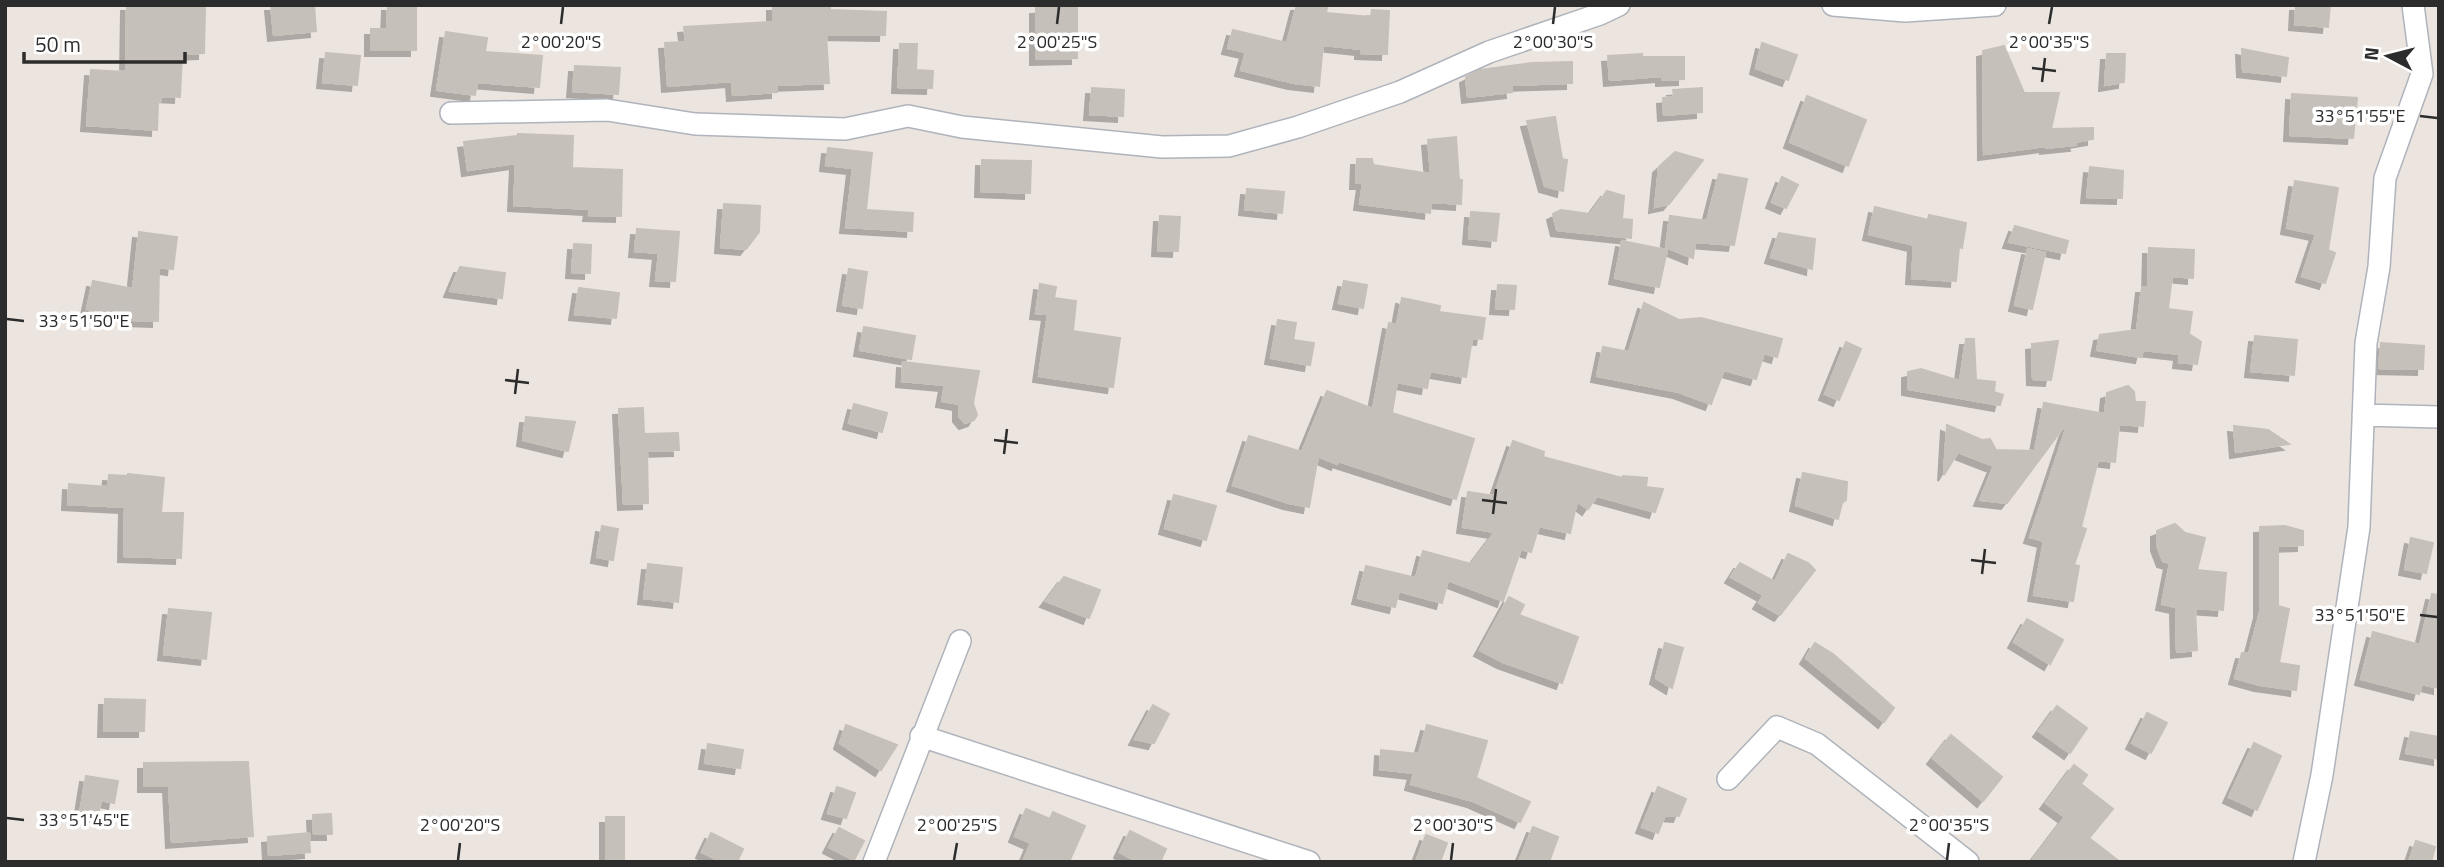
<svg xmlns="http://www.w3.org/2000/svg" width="2444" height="867" font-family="'Titillium Web',sans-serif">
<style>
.building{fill:#c5c0ba;stroke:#c7c0b9;stroke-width:2;filter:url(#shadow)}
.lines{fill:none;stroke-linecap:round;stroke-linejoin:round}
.street-casing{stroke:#afb3bb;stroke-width:24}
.street{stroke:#fff;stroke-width:21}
.ticks{fill:none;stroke:#2c2c2c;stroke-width:2.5}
.ticks-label{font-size:18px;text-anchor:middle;fill:#2c2c2c;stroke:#fff;stroke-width:7;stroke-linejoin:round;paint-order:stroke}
</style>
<defs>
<filter id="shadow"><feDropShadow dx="-6" dy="6" stdDeviation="0" flood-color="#0004"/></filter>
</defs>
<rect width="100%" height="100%" fill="#ece5df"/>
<path class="building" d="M127 5H159V8H205L204 53 182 54 180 97 161 96 160 102H158L157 130 87 125 91 70 126 72Z
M271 5H314L316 31 274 35Z
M388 5H416V50H371V29H387Z
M773 5H830V10L886 12 885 35 826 34 829 83 777 85V92L733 95 732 81 668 86 665 43 686 42 684 27 773 22Z
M1297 5H1316L1327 8 1326 13 1371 17 1372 10 1389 11 1387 54 1361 53V49L1323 45 1319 86 1294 83 1241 70 1246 52 1228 48 1233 30 1287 43Z
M2296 5H2330L2328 27 2295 24Z
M1077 7V58L1036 59V8Z
M446 32 487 38 485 52 542 56 539 87 477 82 475 95 437 90Z
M1762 43 1797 55 1788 80 1756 68Z
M900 44H917L916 70 933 71 932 88 898 87Z
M2004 46 2024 93H2059L2051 129 2093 128V139L2075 142 2076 145 2046 148V146L1984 154 1983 51Z
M2242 49 2288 58 2286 76 2243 71Z
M326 53 360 56 357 85 323 82Z
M1642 54V57H1684V79L1662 80V76L1610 80 1608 56Z
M2107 54H2125L2124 82 2105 85Z
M1572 62V83L1511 85 1512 92 1468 97 1466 77 1480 70 1532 63Z
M575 66 620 68 618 94 573 91Z
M1092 88 1124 90 1123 116 1090 114Z
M1702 88V112L1664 115 1663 98 1674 97 1673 90Z
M2292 94 2357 98 2353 138 2290 135Z
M1807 96 1866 120 1848 166 1790 142Z
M1555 117 1562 159 1567 160 1563 191 1545 186 1527 121Z
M518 134 573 136 572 168 622 170 621 216 589 215 590 209 514 205 516 163 468 170 464 142 517 136Z
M1456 137 1459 180H1462L1461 204 1431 202 1430 213 1360 204 1363 183H1356L1357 159H1372L1373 165 1431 174 1428 140Z
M828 148 872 153 866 210 913 213 912 231 846 227 853 168 826 165Z
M1675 152 1703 160 1669 204 1655 207 1659 167Z
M982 160 1031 161 1030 193 981 191Z
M2090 167 2123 171 2122 198 2087 197Z
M1719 174 1747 179 1734 245 1695 242 1693 258 1666 247 1670 216 1707 221Z
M1782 177 1798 185 1786 208 1772 202Z
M2295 181 2338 188 2328 250 2335 253 2325 283 2302 276 2316 234 2287 228Z
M1247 189 1284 192 1282 213 1245 209Z
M1607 191 1624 196 1622 219 1632 220 1631 238 1557 230 1553 214 1561 210 1590 214Z
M724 204 760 206 759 232 746 249 721 247Z
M1875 207 1928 220 1929 215 1966 223 1962 248 1959 247 1956 281 1912 278 1914 245 1869 234Z
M1471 212 1499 214 1496 241 1469 238Z
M1160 216 1180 217 1178 251 1158 250Z
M2015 226 2068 241 2065 253 2009 242Z
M637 229 679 232 675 281 656 280 659 253 635 251Z
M139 232 177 237 173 269 159 267 158 321 132 320V317L87 309 93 281 133 289Z
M1779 233 1815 239 1812 269 1771 257Z
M1622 241 1667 250 1659 287 1615 278Z
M574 244 591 245 590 273 572 272Z
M2149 248 2194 250 2193 278 2172 276 2168 309 2192 312 2189 334 2201 342 2197 364 2179 362 2180 354 2143 350 2141 357 2097 350 2100 335 2137 330 2142 287H2148Z
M2028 249 2045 253 2032 309 2015 305Z
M460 267 505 273 502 298 450 291Z
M849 269 867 272 862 308 843 305Z
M1344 281 1367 285 1363 308 1339 303Z
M1040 284 1056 287 1054 298 1076 301 1073 331 1120 338 1113 387 1039 376 1048 314 1036 313Z
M1498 285 1516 286 1514 309 1496 308Z
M579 288 619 293 616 318 575 314Z
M1402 298 1440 306 1439 312 1485 318 1482 339 1472 338 1466 377 1430 371 1427 388 1397 382 1392 413 1474 439 1456 499 1338 461 1337 464 1318 456 1309 507 1289 503 1233 485 1249 436 1302 452 1327 391 1373 409 1389 323 1397 325Z
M1644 303 1679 320 1701 318 1782 339 1777 357 1764 353 1756 379 1724 370 1711 404 1679 392 1597 376 1603 347 1629 352Z
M1278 320 1296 323 1293 340 1314 343 1310 365 1271 358Z
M864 327 915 336 911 359 860 350Z
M2255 336 2297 340 2294 375 2251 371Z
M1966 339H1974L1976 380 1995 382 1994 392 2003 395 2000 405 1908 389V372L1921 369 1960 381Z
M2058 341 2051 380 2033 379 2032 344Z
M1846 342 1861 349 1839 400 1825 394Z
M2381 343 2424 346 2423 369 2379 368Z
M903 362 979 371 973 403 977 415 974 420 965 423 959 416V404L942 401 945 385 902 381Z
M2128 386 2134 392 2135 402H2145L2143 426 2119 424 2115 462 2098 460 2081 527 2086 529 2074 565 2079 566 2073 601 2034 595 2044 541 2030 537 2069 420 2007 503 1980 500 1994 466 1958 452 1944 475 1947 425 1982 440 1990 439 1996 450 2035 451 2044 403 2105 414 2107 393Z
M854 404 887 413 882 432 849 423Z
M643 408 644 434 678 433 679 450 647 451 648 503 624 504 619 409Z
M526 417 575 422 568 451 523 440Z
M2234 426 2268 430 2289 444 2236 452Z
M1513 441 1544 452 1543 457 1622 478 1623 476 1647 478 1646 487 1663 489 1655 512 1597 496 1588 509 1577 501 1570 533 1539 526 1531 552 1521 549 1503 601 1448 580 1442 603 1399 591 1395 607 1358 598 1366 566 1416 578 1423 551 1471 564 1495 532 1463 527 1468 492 1494 496Z
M1803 473 1847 482 1846 500 1842 503 1838 519 1796 505Z
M128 474 164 478 161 513H183L181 558 124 556 125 507 68 504 69 484 108 487 109 475 128 476Z
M1174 495 1216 506 1206 540 1165 528Z
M2175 524 2185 533 2205 538 2197 570 2226 573 2223 610 2195 608 2197 650 2177 652 2176 607 2162 604 2170 563 2163 561 2157 545V531Z
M602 526 618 529 613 560 597 557Z
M2285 526 2303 531V545L2278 546V606L2289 609 2279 663 2299 666 2296 690 2260 685 2235 678 2242 653 2249 654 2260 612V527Z
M2411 538 2433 543 2426 573 2405 569Z
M1788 554 1808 563 1815 570 1780 615 1759 603 1764 595 1731 577 1740 563 1775 582Z
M648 564 682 568 678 602 644 598Z
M1064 577 1100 590 1089 618 1046 601Z
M2432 594 2439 595V688L2422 684 2419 694 2361 679 2373 632 2420 645Z
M1509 597 1524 605 1519 615 1578 637 1562 683 1503 662 1480 650Z
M169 609 211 613 206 659 164 654Z
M2027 619 2063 640 2050 664 2014 642Z
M1665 643 1683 648 1672 688 1656 678Z
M1815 643 1833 654 1894 708 1884 722 1806 658Z
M105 699 145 700 144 731H104Z
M1153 705 1169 714 1154 743 1135 739Z
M2057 706 2087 728 2070 753 2039 731Z
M2147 713 2167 723 2151 753 2132 743Z
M846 725 897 745 881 770 840 743Z
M1427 725 1487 741 1476 778 1530 802 1520 822 1473 801 1411 784 1414 773 1380 769 1381 750 1419 754Z
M2411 732 2439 737V759L2406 753Z
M1951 735 2002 777 1983 801 1933 758Z
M2254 743 2281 756 2257 810 2229 797Z
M708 744 743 750 740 768 705 763Z
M248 762 253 836 172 842 169 786H144V763Z
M2074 765 2087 775 2081 784 2113 809 2089 838 2120 862H2031L2065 817 2046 803Z
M86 776 118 781 114 803 101 800 98 816 80 813Z
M837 787 855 793 846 818 828 813Z
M1658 787 1686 799 1679 816 1665 815 1658 833 1642 827Z
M1026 809 1050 819 1053 812 1085 826 1069 862H1023L1031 843 1015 836Z
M331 814 332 834H314L313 815Z
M606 817H624V862H606Z
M1533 827 1558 837 1549 862H1519Z
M839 828 864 841 854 860 829 847Z
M1130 831 1166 849 1160 862H1138L1120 852Z
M309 833 310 852 269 855 268 837Z
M711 833 743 849 737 862H722L702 852Z
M1426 835 1447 843 1440 862H1416Z
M2416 841 2435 847 2431 862H2409Z"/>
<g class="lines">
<g class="street-casing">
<path id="street" d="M1833 5 1905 11 1995 5
M451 113 607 110 695 124 845 129 908 116 962 127 1162 147 1229 146 1298 127 1400 92 1489 52 1600 14 1619 5
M2363 415 2439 417
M921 736 1309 862
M1728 779 1777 727 1817 744 1968 862
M874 862 960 641
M2304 862 2322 775 2359 527 2366 343 2379 267 2385 178 2422 74 2413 5"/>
</g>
<use href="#street" class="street"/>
</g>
<path class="ticks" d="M561 24 563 7M1057 24 1059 7M1553 24 1555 7M2049 24 2052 7M2032 68 2056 71M2042 82 2045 58M2420 116 2437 118M7 319 24 321M505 380 529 383M515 394 518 369M994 440 1018 443M1004 454 1007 429M1482 500 1507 503M1493 514 1496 489M1971 560 1996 563M1982 574 1985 549M2420 615 2437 617M7 818 24 820M458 860 460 843M954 860 957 843M1451 860 1453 843M1947 860 1949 843"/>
<g class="ticks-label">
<text x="561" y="48">2°00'20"S</text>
<text x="1057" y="48">2°00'25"S</text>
<text x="1553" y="48">2°00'30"S</text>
<text x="2049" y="48">2°00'35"S</text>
<text x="2360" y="122">33°51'55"E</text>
<text x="84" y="327">33°51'50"E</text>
<text x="2360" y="621">33°51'50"E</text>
<text x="84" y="826">33°51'45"E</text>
<text x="460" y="831">2°00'20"S</text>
<text x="957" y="831">2°00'25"S</text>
<text x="1453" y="831">2°00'30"S</text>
<text x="1949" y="831">2°00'35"S</text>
</g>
<rect width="2444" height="867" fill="none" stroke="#2c2c2c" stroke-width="14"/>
<g transform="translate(2388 56) rotate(277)" stroke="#ffffff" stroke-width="5" paint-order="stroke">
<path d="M0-5L12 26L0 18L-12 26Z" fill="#2c2c2c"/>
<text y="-10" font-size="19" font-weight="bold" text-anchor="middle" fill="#2c2c2c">N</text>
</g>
<path d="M24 52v10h161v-10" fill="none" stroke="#2c2c2c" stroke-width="3.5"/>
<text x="35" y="52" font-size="21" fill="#2c2c2c" stroke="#ffffff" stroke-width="5" paint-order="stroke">50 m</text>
</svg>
